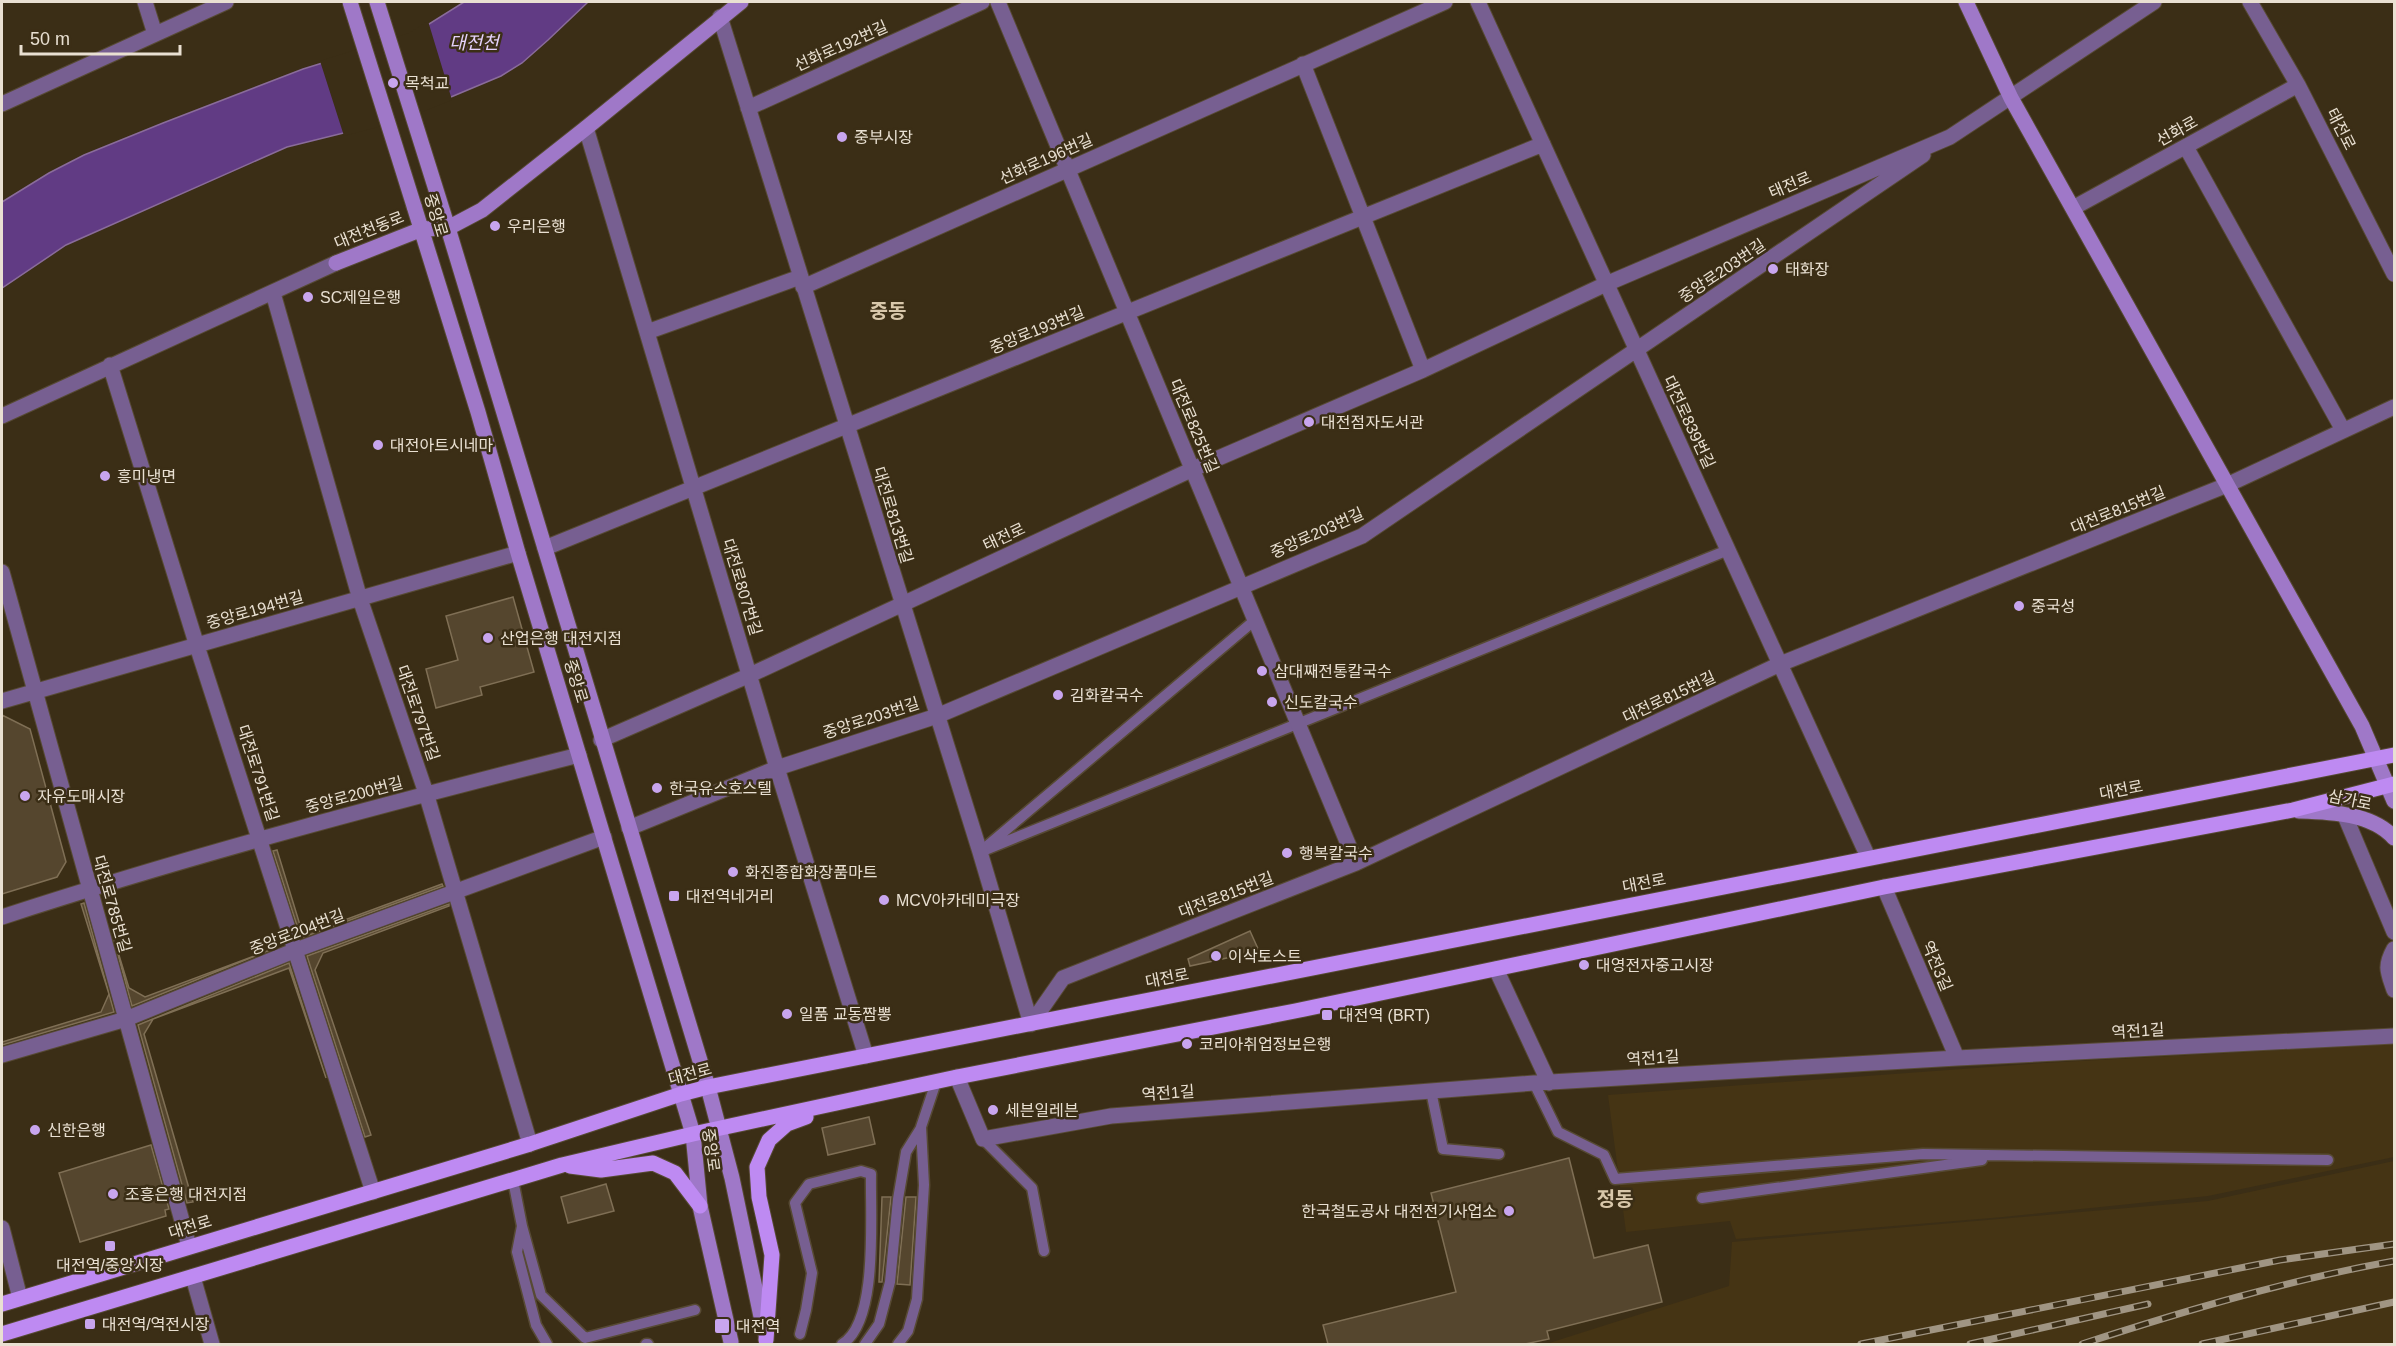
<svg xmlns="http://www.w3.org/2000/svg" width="2396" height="1346" font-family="Arial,'Noto Sans KR',sans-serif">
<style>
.built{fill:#453414}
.water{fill:#613b84;stroke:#8a6c9b;stroke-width:1.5}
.pier{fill:#3b2e16}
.building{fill:#55462e;stroke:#7f6f55;stroke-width:1.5}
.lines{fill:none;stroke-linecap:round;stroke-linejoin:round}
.lane-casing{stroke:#574a34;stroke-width:13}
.street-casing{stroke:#574a34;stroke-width:17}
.secondary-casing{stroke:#574a34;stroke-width:17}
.primary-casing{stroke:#574a34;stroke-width:17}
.lane{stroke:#775f91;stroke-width:10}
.street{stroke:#775f91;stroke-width:15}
.secondary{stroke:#9f78c8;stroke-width:15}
.primary{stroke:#be8af2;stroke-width:15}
.rail-casing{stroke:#a09583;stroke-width:7}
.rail{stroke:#3b2e16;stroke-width:4.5;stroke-dasharray:14;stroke-linecap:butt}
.secondary-bridge-casing{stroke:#574a34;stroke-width:17;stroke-linecap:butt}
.secondary-bridge{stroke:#9f78c8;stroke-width:15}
.poi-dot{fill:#c8a5ee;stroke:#3b2e16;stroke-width:2}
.labels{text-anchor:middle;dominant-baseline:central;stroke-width:5;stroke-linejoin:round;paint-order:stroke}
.street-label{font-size:16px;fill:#e9e0d2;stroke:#3b2e16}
.poi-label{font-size:16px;fill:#e9e0d2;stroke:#3b2e16;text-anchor:start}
.water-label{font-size:18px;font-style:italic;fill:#e5d2fc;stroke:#3b2e16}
.quarter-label{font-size:20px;font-weight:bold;fill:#d8c7aa;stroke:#3b2e16}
</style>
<rect width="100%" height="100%" fill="#3b2e16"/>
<path class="built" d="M2394 1044V1157L2208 1196 2003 1217 1736 1239 1730 1221 1626 1232 1608 1095 2043 1063Z
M2394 1161V1344H1546L1729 1286 1732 1242 2208 1201Z"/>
<path class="water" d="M464 2H588L548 40 522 63 501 76 396 120 287 147 66 245 2 288V202L49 173 84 155 163 123 303 69 410 36Z"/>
<path class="pier" d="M428 21 452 100 397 122 344 136 320 61 409 33Z"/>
<path class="building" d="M513 597 534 672 480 687 482 695 436 708 426 669 458 660 446 616Z
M2 715 30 729 66 862 57 877 2 894Z
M277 850 300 925 315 931 442 884 443 886 301 938 273 851Z
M84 903 114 1012 2 1045V1042L101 1012 109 994 81 904Z
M449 904V906L323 953 315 970 371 1135 365 1137 307 956Z
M111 929 129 988 145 997 270 950 132 1006Z
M1250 931 1259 951 1190 966 1188 959Z
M289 963 326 1078 289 968 153 1019 144 1034 193 1202 187 1203 138 1025Z
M869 1117 875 1144 828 1155 822 1128Z
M151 1145 169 1209 165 1210 166 1216 80 1242 59 1173Z
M1569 1158 1594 1258 1648 1245 1662 1302 1547 1331 1549 1339 1525 1344H1328L1323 1325 1456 1292 1431 1193Z
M606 1184 614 1211 568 1223 561 1197Z
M882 1197H891L882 1282H879Z
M906 1197H916L910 1285 897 1284Z"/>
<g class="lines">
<g class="lane-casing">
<path id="lane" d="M987 846 1255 620
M980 852 1728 550
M1534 1083 1558 1132 1604 1155 1615 1179 1923 1154 2328 1160
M1431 1091 1443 1149 1499 1154
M983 1139 1032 1188 1044 1251
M513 1180 522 1226 517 1252 536 1325 547 1344
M1702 1198 1982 1160
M522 1226 541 1295 585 1338 695 1310
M800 1334 806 1310 812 1273 795 1203 809 1184 861 1171 871 1174C870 1214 879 1322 842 1344
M646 1344H648
M865 1344 879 1324 890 1282 898 1199 906 1152 921 1128
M898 1344 908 1331 917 1299 924 1185 921 1127 936 1082"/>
</g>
<g class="street-casing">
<path id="street" d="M145 2 155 34
M998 2 1356 863
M1478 2 1868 857
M2250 2 2298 85 2394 274
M720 17 980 852 1031 1024
M1303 64 1423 370
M2 104 226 2
M748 108 982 2
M586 128 777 768 866 1056
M2186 147 2343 430
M2073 208 2298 85
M803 287 1445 2
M273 293 360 599 426 793 530 1144
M647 332 800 277
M110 365 197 646 373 1192
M2 416 336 263
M545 548 1543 144
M2 572 189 1246
M2 701 518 553
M601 740 750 675 1193 469 1423 370 1606 284 1950 137 2154 2
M2345 816 2394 932
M629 828 777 768 937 716 1362 536 1923 155
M1884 887 1957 1058
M2 917C192 855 385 804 579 755
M2394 949C2384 967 2388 972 2394 990
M1496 969 1549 1083
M1031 1024 1063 978 1356 863 1780 664 2227 485 2394 407
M2 1055 126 1019 296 950 604 837
M957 1077 983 1139 1111 1116 1534 1083 1957 1058 2394 1036
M2 1228 20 1298
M193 1277 212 1344"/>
</g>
<g class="secondary-casing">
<path id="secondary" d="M377 2 448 228 708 1087 732 1178 764 1331
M1966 2 2011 98 2362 726 2394 801
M414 206 478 412 518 553 693 1134 700 1206 731 1342
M336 263 422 229 448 228 482 210 586 128 741 2
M2299 811C2330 812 2372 813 2394 838"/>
</g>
<g class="primary-casing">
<path id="primary" d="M570 1166 601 1170 653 1163 675 1173 700 1206
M2 1304 530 1144 681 1094 708 1087 2394 755
M2 1334 562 1165 693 1134 957 1077 1295 1011 1884 887 2293 810 2394 784
M766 1340 772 1255 759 1197 757 1167 769 1140 787 1124 806 1117"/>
</g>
<use href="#lane" class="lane"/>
<use href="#street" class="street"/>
<use href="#secondary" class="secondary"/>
<use href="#primary" class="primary"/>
<g class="rail-casing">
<path id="rail" d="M1861 1344 2280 1260 2394 1244
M1970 1344 2148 1304
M2082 1344C2184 1311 2288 1280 2394 1261
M2202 1344 2394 1302"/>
</g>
<use href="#rail" class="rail"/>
<g class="secondary-bridge-casing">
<path id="secondary-bridge" d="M350 2 414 206"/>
</g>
<use href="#secondary-bridge" class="secondary-bridge"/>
</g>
<g class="poi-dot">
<circle cx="393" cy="83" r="6"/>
<circle cx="842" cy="137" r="6"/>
<circle cx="495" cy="226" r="6"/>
<circle cx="1773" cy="269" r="6"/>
<circle cx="308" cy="297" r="6"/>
<circle cx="1309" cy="422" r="6"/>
<circle cx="378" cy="445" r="6"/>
<circle cx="105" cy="476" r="6"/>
<circle cx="2019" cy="606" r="6"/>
<circle cx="488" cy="638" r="6"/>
<circle cx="1262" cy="671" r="6"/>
<circle cx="1058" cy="695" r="6"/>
<circle cx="1272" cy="702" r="6"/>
<circle cx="657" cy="788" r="6"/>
<circle cx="25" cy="796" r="6"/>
<circle cx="1287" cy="853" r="6"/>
<circle cx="733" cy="872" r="6"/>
<rect x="668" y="890" width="12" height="12" rx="3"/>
<circle cx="884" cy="900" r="6"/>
<circle cx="1216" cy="956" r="6"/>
<circle cx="1584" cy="965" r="6"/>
<circle cx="787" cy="1014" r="6"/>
<rect x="1321" y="1009" width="12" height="12" rx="3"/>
<circle cx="1187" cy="1044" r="6"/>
<circle cx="993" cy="1110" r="6"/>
<circle cx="35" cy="1130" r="6"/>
<circle cx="113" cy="1194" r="6"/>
<circle cx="1509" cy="1211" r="6"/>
<rect x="104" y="1240" width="12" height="12" rx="3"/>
<rect x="84" y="1318" width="12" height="12" rx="3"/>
<rect x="714" y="1318" width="16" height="16" rx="3"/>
</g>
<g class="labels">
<g class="street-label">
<text transform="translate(841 46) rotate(-24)">선화로192번길</text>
<text transform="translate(2341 129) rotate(63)">태전로</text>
<text transform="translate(2177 131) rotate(-29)">선화로</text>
<text transform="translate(1046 159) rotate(-24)">선화로196번길</text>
<text transform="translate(1790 185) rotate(-23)">태전로</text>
<text transform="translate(436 215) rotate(73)">중앙로</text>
<text transform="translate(369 230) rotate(-22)">대전천동로</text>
<text transform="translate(1722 271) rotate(-34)">중앙로203번길</text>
<text transform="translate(1037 330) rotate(-22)">중앙로193번길</text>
<text transform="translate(1689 422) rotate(65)">대전로839번길</text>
<text transform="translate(1194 426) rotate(67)">대전로825번길</text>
<text transform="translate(2118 510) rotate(-22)">대전로815번길</text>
<text transform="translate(893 515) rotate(73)">대전로813번길</text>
<text transform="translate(1317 533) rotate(-24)">중앙로203번길</text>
<text transform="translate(1004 537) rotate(-25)">태전로</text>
<text transform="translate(742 587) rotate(73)">대전로807번길</text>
<text transform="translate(255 610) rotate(-16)">중앙로194번길</text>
<text transform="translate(576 681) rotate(73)">중앙로</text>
<text transform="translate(1669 697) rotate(-25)">대전로815번길</text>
<text transform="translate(418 713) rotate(71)">대전로797번길</text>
<text transform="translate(871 718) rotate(-18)">중앙로203번길</text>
<text transform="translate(258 773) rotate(72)">대전로791번길</text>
<text transform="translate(2121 790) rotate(-11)">대전로</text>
<text transform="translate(354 795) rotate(-15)">중앙로200번길</text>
<text transform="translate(2350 800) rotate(12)">삼가로</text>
<text transform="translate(1644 883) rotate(-11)">대전로</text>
<text transform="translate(1226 895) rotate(-21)">대전로815번길</text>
<text transform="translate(112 904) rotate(74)">대전로785번길</text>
<text transform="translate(297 932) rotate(-21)">중앙로204번길</text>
<text transform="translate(1937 966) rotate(67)">역전3길</text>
<text transform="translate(1167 978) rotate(-11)">대전로</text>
<text transform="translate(2138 1031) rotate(-3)">역전1길</text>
<text transform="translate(1653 1058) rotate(-3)">역전1길</text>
<text transform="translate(690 1074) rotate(-15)">대전로</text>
<text transform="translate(1168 1093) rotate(-4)">역전1길</text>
<text transform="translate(711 1150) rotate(82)">중앙로</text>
<text transform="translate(190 1227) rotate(-17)">대전로</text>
</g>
<g class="poi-label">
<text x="405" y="83">목척교</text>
<text x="854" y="137">중부시장</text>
<text x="507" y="226">우리은행</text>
<text x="1785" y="269">태화장</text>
<text x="320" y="297">SC제일은행</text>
<text x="1321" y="422">대전점자도서관</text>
<text x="390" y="445">대전아트시네마</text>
<text x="117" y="476">흥미냉면</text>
<text x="2031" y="606">중국성</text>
<text x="500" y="638">산업은행 대전지점</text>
<text x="1274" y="671">삼대째전통칼국수</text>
<text x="1070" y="695">김화칼국수</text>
<text x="1284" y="702">신도칼국수</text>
<text x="669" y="788">한국유스호스텔</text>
<text x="37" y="796">자유도매시장</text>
<text x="1299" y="853">행복칼국수</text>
<text x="745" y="872">화진종합화장품마트</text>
<text x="686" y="896">대전역네거리</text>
<text x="896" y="900">MCV아카데미극장</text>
<text x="1228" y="956">이삭토스트</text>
<text x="1596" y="965">대영전자중고시장</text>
<text x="799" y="1014">일품 교동짬뽕</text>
<text x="1339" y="1015">대전역 (BRT)</text>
<text x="1199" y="1044">코리아취업정보은행</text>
<text x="1005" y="1110">세븐일레븐</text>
<text x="47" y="1130">신한은행</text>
<text x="125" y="1194">조흥은행 대전지점</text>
<text x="1497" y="1211" text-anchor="end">한국철도공사 대전전기사업소</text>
<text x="110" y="1265" text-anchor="middle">대전역/중앙시장</text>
<text x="102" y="1324">대전역/역전시장</text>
<text x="736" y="1326">대전역</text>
</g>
<g class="water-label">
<text x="474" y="43">대전천</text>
</g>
<g class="quarter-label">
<text x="888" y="311">중동</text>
<text x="1615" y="1199">정동</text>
</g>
</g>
<rect width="2396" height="1346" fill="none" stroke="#e9e0d2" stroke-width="6"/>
<path d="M21 45v9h159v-9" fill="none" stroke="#e9e0d2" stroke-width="3"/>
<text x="30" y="45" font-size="18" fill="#e9e0d2" stroke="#3b2e16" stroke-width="4.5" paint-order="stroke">50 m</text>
</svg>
